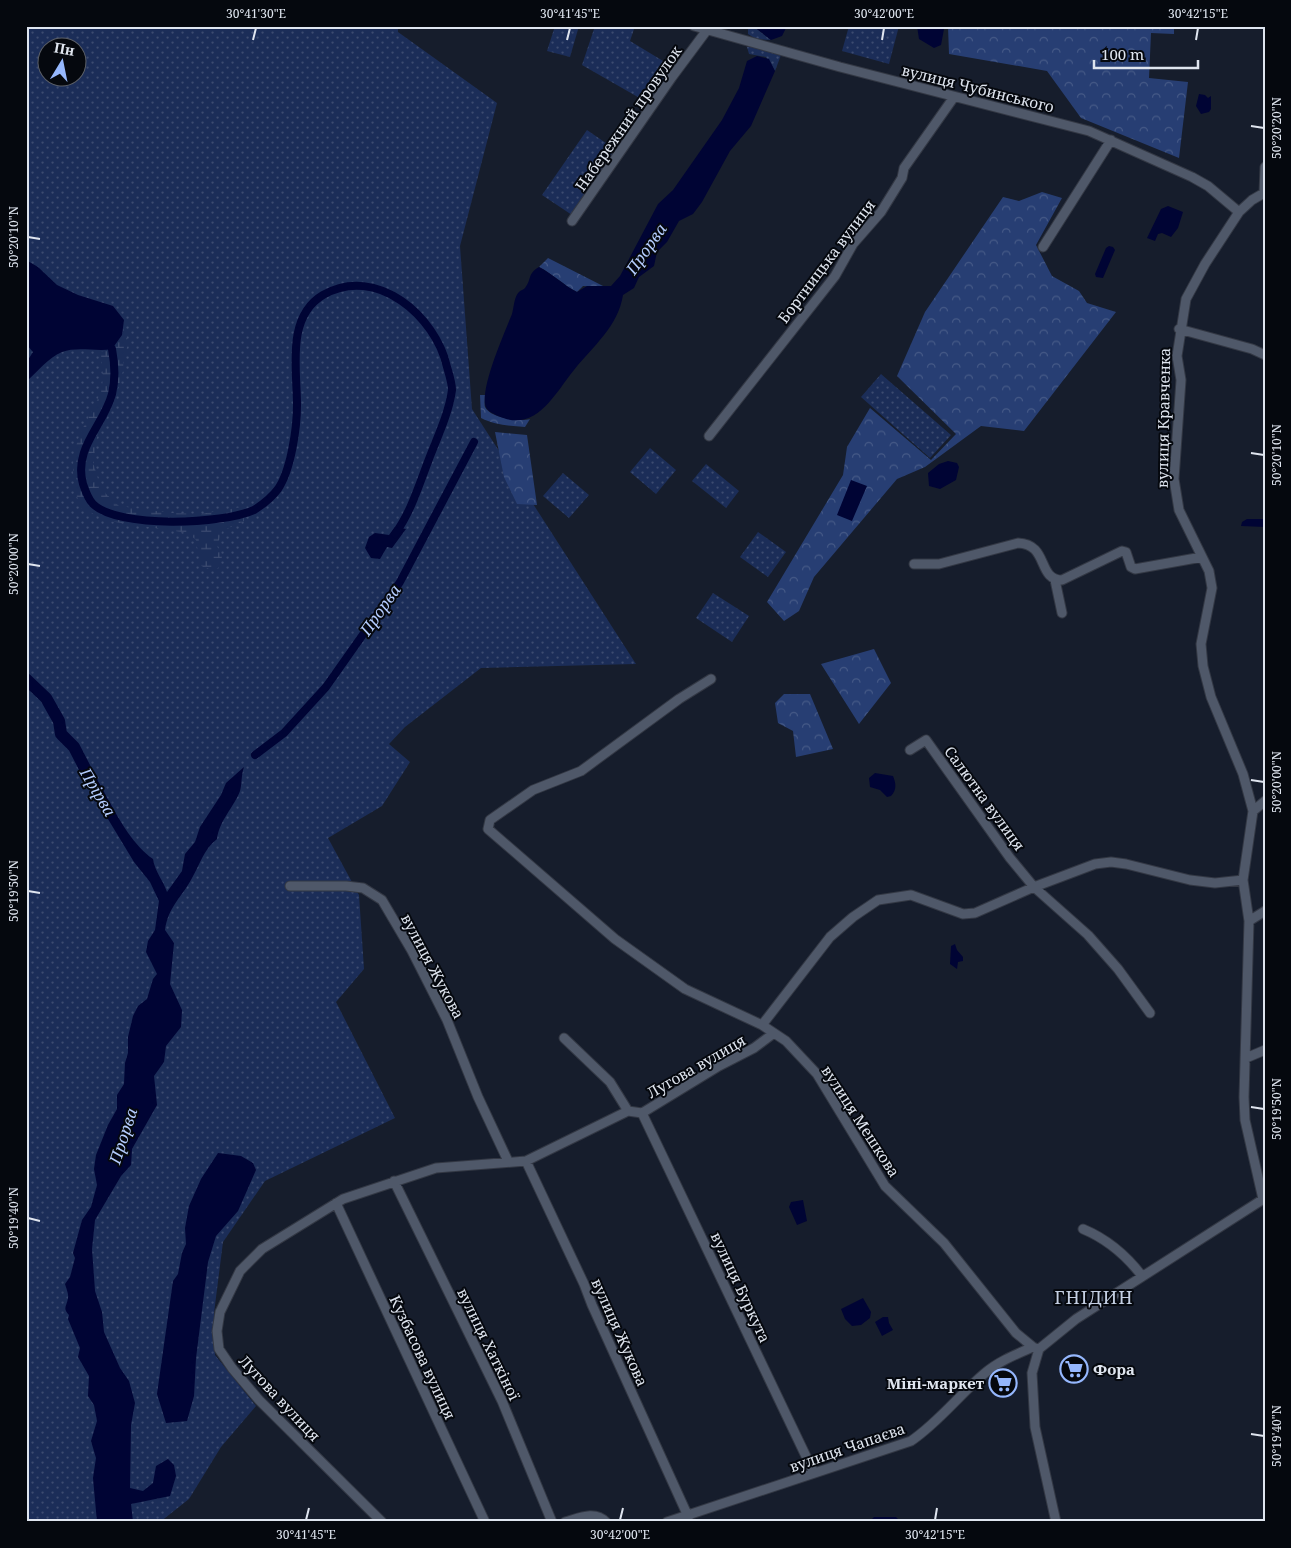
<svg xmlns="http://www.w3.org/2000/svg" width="1291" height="1548" font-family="'Noto Serif',serif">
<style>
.grass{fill:url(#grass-dots);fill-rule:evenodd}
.forest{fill:url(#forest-crowns)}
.wetland{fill:url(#wetland-marsh)}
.water{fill:#000434}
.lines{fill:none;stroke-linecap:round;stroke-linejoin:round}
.canal{stroke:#000434;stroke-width:8}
.river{stroke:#000434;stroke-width:12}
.minor-casing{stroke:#333844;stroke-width:11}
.minor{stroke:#4f5869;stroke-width:9}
.ticks{fill:none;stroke:#dfe5ef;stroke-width:2}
.labels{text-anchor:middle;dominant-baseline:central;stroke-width:4;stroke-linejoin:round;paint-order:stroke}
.street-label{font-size:15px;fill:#dfe5ef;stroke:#05080e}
.poi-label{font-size:15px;font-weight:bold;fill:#dfe5ef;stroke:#05080e;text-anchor:start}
.water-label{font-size:16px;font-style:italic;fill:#b3cbfd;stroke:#05080e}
.quarter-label{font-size:18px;letter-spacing:1px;fill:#c4cfe3;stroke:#05080e}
.neatline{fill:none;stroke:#dfe5ef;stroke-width:2}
.ticks-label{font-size:12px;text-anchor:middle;fill:#dfe5ef}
</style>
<defs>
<pattern id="grass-dots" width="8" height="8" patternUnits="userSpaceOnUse" patternTransform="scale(1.25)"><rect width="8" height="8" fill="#1b2d58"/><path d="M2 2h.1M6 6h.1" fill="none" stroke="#3c4b70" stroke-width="1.8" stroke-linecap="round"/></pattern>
<pattern id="forest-crowns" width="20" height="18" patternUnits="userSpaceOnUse" patternTransform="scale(1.25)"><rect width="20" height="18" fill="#273e73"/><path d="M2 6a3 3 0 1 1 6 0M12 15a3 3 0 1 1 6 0" fill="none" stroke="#465a87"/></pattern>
<pattern id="wetland-marsh" width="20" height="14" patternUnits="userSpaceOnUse" patternTransform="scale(1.25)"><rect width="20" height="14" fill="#1b2d58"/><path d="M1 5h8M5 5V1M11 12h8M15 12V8" fill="none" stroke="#3c4b70"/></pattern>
</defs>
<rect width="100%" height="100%" fill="#161d2c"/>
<path class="grass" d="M26 26H398V32L497 103 460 246 472 409 636 664 481 668 405 727 389 744 410 762 382 806 328 838 359 895 364 969 336 1002 395 1118 265 1181 223 1242 214 1313 215 1355 256 1406 221 1447 189 1499 160 1522H26ZM48 48H78V78H48Z
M555 26H579L570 57 547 51Z
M595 26H635L630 41 673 67 650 104 582 65Z
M748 26H753L771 40 756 39 748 34Z
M849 26H899L889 64 842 51Z
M756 45 781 55 775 71 766 57 749 54 747 47Z
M587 130 616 150 572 215 542 195Z
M881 374 951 435 930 458 861 397Z
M650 448 676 470 656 494 630 472Z
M706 464 739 491 726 508 692 481Z
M563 473 589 495 569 518 543 496Z
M758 532 786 552 768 577 740 557Z
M713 593 749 616 732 642 696 618Z"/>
<path class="forest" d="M948 26H1174V34L1151 33 1149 78 1188 82 1179 158 1081 118 1047 71 949 54Z
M1042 192 1062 198 1036 245 1052 276 1079 291 1087 303 1116 312 1024 431 981 426 925 467 897 479 814 577 799 611 784 621 767 602 843 475 847 447 870 408 931 460 956 434 897 376 925 312 1003 197 1019 201Z
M548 258 605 287 583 286 577 292C563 285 553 274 539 267Z
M480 395H485C485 399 484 404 485 407 490 418 520 422 530 419L525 427C509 426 495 425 481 418Z
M495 432 527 435 537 505 517 504 504 477Z
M874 649 891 683 859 724 821 664Z
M784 694H810L833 749 796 757 793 731 778 723 775 703Z"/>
<path class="wetland" d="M124 320 128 345 124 354 123 371 111 411 98 431 93 462 98 479 106 494 119 506 171 513 201 514 242 507 244 521 222 531 217 546 222 556 220 566 217 569 205 568 200 565 196 540 188 533 109 521 81 508C71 483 70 457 81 432 88 417 98 403 102 386 104 374 102 363 100 352L113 349 122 335Z"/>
<path class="water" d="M753 26H787L782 36 771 40Z
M917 26H939L944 29 941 45 934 48 919 39Z
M757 56 769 59 775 71 751 126 730 151 702 202 693 214 679 221 667 242 657 252 654 266 639 277 634 288 623 295C618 327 593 346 574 370 553 396 536 433 498 416 492 413 486 411 485 404 482 383 504 334 512 314 514 307 514 297 519 292 521 290 523 290 525 288 532 279 527 274 539 267 553 274 563 285 577 292L587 286H611L620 276 658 204 673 190 722 120 739 88 747 61Z
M1199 94 1205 95 1208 98 1211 96V109L1209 112 1201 114 1196 106Z
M1168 206 1183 212 1178 228 1171 237 1162 233 1158 234 1155 241 1147 238 1161 209Z
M1109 246 1113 247 1115 250 1103 278 1096 277 1095 274 1106 248Z
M26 260 38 267 57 285 78 295 113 306 124 320 122 335 112 349C97 352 77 346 62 352 48 358 37 372 26 382V363L33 352 26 344Z
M948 461 957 463 959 467 956 480 940 489 929 486 928 473 939 464Z
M851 480 867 486 852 521 837 515Z
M1247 519H1265V527L1241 526 1242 522Z
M395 527 406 529 392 548 387 547 380 559 371 558 365 548 369 537 375 533 389 535Z
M244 767C241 775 242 785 240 791 234 807 219 821 217 839 204 849 200 864 192 878 182 897 168 907 165 930L174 943 170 984 182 1010 181 1027 166 1046 164 1062 154 1076 157 1105 132 1149 131 1165 121 1176 95 1220 92 1249 95 1291 102 1312 104 1332 120 1368 129 1381 135 1403 131 1425 130 1488 143 1491 153 1483 156 1466 168 1459 174 1465 176 1476 170 1496 131 1504 133 1522H97L93 1478 96 1458 91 1441 97 1421 94 1405 88 1396 89 1376 78 1357 80 1348 68 1319 69 1315C62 1308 67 1306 68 1298 69 1294 66 1288 65 1284L70 1277 75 1258 73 1253 82 1220 91 1207 97 1185 94 1169 96 1155 108 1125 117 1109V1095L124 1084 125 1063 128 1053V1037L133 1016 138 1006 147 999 153 979 157 974 146 952 148 941 155 930 159 901 150 882 134 862 91 791 84 769C98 775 102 789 109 801 120 821 134 846 153 859 155 872 163 880 167 892L182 871 185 854 195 842 200 827 221 795 226 783Z
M875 773 893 776C896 783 897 790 891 796L887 797 880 790 870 787 869 778Z
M955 944 957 950 963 957V961L958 962 957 969 950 964 951 946Z
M218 1153 241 1156 253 1163 256 1170 238 1211 216 1236 208 1262 196 1358 194 1396 187 1421 166 1423 157 1394 173 1281 178 1274 182 1253 186 1244 185 1228 189 1206 201 1179Z
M803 1200 807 1221 797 1225 789 1207 791 1202Z
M863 1298 871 1312 870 1318 861 1325 852 1326 845 1319 841 1309Z
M883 1317H888L889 1323 893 1330 882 1336 875 1322Z
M874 1517H896L901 1522H869Z"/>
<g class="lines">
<path class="canal" d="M112 349C115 365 116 378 112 394 104 425 73 448 83 484 85 490 88 499 93 504 119 529 223 524 254 510 262 505 272 497 278 489 291 470 297 428 297 405 297 369 286 317 323 295 377 264 436 317 447 367 449 374 452 383 452 390 449 413 437 438 429 459 419 485 411 512 395 534
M255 755 284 733 326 687 400 582 474 442"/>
<path class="river" d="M26 679 46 698 59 721 61 734 74 747 92 782"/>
<g class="minor-casing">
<path id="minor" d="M694 26 840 67 1089 131 1192 177 1208 186 1239 212
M572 221 672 77 707 30
M1043 247 1111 140
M1179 329 1252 349 1265 355
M709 436 835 276 853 244 881 212 902 178 904 168 954 97
M914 564H939L1018 543C1049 544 1037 580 1062 580L1122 551 1126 552 1131 567 1135 569 1202 557
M1055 580 1062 613
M711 679 679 699 581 771 533 790 490 820 488 829 615 939 685 989 762 1025 786 1041 817 1074 885 1186 944 1243 1016 1333 1033 1347
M910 750 926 740 1010 858 1034 887 1088 935 1118 969 1150 1013
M1253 811 1265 801
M290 886H346L363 888 382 900 412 951 447 1020 478 1097 508 1161
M1249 921 1265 911
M762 1025 830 937 853 917 878 900 911 895 963 914 975 913 1034 887 1095 864 1111 862 1126 864 1190 880 1215 883 1243 880
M564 1038 610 1082 628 1111
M1246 1058 1265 1050
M642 1113 814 1473
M526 1161 584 1284 592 1305 687 1514 689 1522
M394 1181 502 1401 552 1522
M1263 1199 1245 1120 1244 1097 1249 921 1243 880 1253 811 1243 774 1211 697 1203 666 1201 644 1212 588 1209 571 1179 510 1174 479 1181 380 1177 356 1186 299 1205 264 1239 212 1252 200 1264 193 1265 167
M336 1203 485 1522
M1083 1229C1107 1239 1126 1255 1142 1276
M382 1522 259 1400 232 1368 219 1349 217 1331 220 1312 240 1271 262 1249 343 1199 436 1168 526 1161 628 1111 642 1113 719 1066 754 1048 774 1033
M565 1522C579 1518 595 1510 606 1522
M667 1522 911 1441C939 1422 959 1395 985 1373 999 1361 1017 1354 1033 1347L1037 1349
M1056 1522 1035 1427 1032 1373 1039 1349 1076 1319 1265 1198"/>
</g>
<use href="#minor" class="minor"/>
</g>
<path class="ticks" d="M253 40 256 28M567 40 570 28M882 40 884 28M1196 40 1198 28M1251 126 1264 128M28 237 40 239M1251 453 1264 455M28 564 40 566M1251 780 1264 782M28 891 40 893M1251 1107 1264 1109M28 1218 40 1221M1251 1434 1264 1436M306 1520 309 1508M620 1520 623 1508M935 1520 937 1508"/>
<defs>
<g id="supermarket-ring" transform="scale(1.4375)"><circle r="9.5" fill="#05080e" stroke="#95b7fd" stroke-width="1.5"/><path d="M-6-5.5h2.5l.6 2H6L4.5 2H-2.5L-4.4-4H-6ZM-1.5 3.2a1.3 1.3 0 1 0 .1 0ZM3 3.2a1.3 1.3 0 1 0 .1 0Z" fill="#95b7fd"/></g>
</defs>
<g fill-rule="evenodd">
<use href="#supermarket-ring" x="1074" y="1369"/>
<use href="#supermarket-ring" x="1003" y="1383"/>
</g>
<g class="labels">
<g class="street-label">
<text transform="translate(978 88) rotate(14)">вулиця Чубинського</text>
<text transform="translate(628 118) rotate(-55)">Набережний провулок</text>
<text transform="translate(826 261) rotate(-53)">Бортницька вулиця</text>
<text transform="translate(1163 418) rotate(-89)">вулиця Кравченка</text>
<text transform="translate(985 798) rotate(54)">Салютна вулиця</text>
<text transform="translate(433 966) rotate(62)">вулиця Жукова</text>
<text transform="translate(696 1066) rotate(-30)">Лугова вулиця</text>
<text transform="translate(861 1121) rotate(57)">вулиця Мешкова</text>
<text transform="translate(741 1287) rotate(65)">вулиця Буркута</text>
<text transform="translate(620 1332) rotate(66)">вулиця Жукова</text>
<text transform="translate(489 1344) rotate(64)">вулиця Хаткіної</text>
<text transform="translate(423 1357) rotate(65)">Кузбасова вулиця</text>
<text transform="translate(280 1398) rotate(47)">Лугова вулиця</text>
<text transform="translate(847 1447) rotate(-19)">вулиця Чапаєва</text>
</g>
<g class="poi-label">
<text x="1093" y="1369">Фора</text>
<text x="984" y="1383" text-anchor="end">Міні-маркет</text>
</g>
<g class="water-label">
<text transform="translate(646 249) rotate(-55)">Прорва</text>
<text transform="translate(380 610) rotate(-55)">Прорва</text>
<text transform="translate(98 792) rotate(59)">Прірва</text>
<text transform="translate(123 1136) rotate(-72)">Прорва</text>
</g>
<g class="quarter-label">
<text x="1094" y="1297">ГНІДИН</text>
</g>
</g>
<rect width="1291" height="1548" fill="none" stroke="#05080e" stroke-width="55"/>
<g transform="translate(62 62) rotate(10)"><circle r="24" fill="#05080e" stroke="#5c6068"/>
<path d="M0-4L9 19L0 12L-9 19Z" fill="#95b7fd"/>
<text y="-8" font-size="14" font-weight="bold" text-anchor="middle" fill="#dfe5ef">Пн</text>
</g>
<path d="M1094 60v8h104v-8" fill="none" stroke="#dfe5ef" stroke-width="2.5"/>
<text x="1101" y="60" font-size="15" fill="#dfe5ef" stroke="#05080e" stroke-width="4" paint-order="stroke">100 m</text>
<rect x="28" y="28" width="1236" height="1492" class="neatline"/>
<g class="ticks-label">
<text x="256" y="18">30°41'30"E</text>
<text x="570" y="18">30°41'45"E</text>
<text x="884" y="18">30°42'00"E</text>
<text x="1198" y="18">30°42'15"E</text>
<text transform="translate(1277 128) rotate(-90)" y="4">50°20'20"N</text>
<text transform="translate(14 237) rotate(-90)" y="4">50°20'10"N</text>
<text transform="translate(1277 455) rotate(-90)" y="4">50°20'10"N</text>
<text transform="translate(14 564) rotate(-90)" y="4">50°20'00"N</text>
<text transform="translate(1277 782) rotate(-90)" y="4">50°20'00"N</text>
<text transform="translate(14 891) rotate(-90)" y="4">50°19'50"N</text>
<text transform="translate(1277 1109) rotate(-90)" y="4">50°19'50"N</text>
<text transform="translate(14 1218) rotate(-90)" y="4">50°19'40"N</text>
<text transform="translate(1277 1436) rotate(-90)" y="4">50°19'40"N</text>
<text x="306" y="1539">30°41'45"E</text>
<text x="620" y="1539">30°42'00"E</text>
<text x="935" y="1539">30°42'15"E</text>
</g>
</svg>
